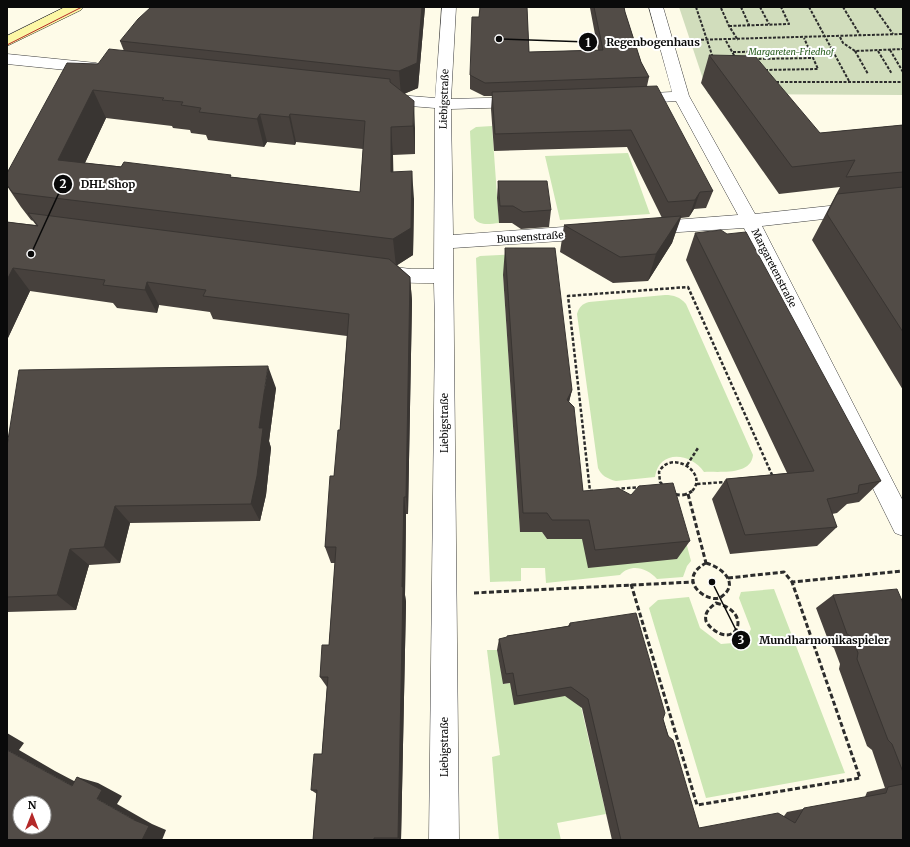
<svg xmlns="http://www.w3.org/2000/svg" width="910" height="847" font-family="Merriweather,serif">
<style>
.green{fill:#cce6b4}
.cemetery{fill:#d1ddbc}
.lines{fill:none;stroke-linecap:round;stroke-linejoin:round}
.minor-casing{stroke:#3d3d3d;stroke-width:1}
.secondary-casing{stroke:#2c2c2c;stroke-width:1}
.path-far2{stroke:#2c2c2c;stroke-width:2;stroke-dasharray:3 1.5;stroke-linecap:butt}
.path-far1{stroke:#2c2c2c;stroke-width:2.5;stroke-dasharray:3.5 2;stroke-linecap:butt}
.path{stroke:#2c2c2c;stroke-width:3;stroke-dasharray:5 2.5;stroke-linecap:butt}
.minor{fill:#fff;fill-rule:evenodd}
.secondary{fill:#fcf7a5;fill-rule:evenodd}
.tram{stroke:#b42929;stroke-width:1}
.wall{fill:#47413d;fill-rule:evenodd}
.shaded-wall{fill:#393532}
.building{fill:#524c47;stroke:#393532;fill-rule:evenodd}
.labels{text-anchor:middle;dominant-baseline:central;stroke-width:4;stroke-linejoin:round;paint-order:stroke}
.far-park-label{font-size:9px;font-style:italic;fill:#285e1e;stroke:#fff}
.street-label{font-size:10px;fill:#0a0a0a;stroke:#fff}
.leader{fill:none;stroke:#0a0a0a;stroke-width:1.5}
.callout-dot{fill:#0a0a0a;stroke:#fff;stroke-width:1.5}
.mark-label{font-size:12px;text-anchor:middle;font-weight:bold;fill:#fff}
.callout-label{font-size:11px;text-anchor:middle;font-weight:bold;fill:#0a0a0a;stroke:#fff;stroke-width:4;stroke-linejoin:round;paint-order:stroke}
</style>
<rect width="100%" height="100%" fill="#fefbe8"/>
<path class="green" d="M492 126 499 223C489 224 479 226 474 218L470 131 476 127Z
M628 153 650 214 560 220 545 156Z
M544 253 520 275H503L520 532H542L547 539 679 515 691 561 687 566 683 577 657 579C647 568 631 563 620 575L546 583 545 568H521V581L490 582 476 258 480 256Z
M665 295C674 295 680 297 686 304L753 455C751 476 719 471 704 472 691 453 659 449 655 477L616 481C607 479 601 475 598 468L577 314C579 307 582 304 589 302Z
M774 589 845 773 706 798 649 608 658 600 689 597 700 628 721 644 745 642 751 629 739 598 741 592Z
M487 650H497L504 684 510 683 565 696 579 698 606 814 557 823 561 840H499L492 757 500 755Z"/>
<path class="cemetery" d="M679 7H903V95L708 94Z"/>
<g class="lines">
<g class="minor-casing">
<path id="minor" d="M442 7H456L451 99 522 97 528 99 530 102 528 105 522 107 451 109 453 235 591 225 598 227 600 232 598 237 591 239 453 248 459 840H429L435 324 434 283C413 283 391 283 371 277L368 272 371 267 378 265 411 269H434L435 108 385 104 379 102 377 99 379 96 385 94 435 98Z
M649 7H663L689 96 755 214 903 198V210L762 226 903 501V536L895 533 744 228 647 234 641 233 638 228 641 223 647 222 738 215 676 101 632 104 626 102 624 99 626 96 632 94 672 92Z
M7 54 96 63 101 65 104 68 101 71 96 73 7 64Z"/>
</g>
<g class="secondary-casing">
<path id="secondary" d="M65 7H83L81 10 7 46V36Z"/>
</g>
<path class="path-far2" d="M696 7 713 58
M741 7 749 25
M760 7 769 24
M809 7 849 81
M843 7 860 35
M874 7 893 34
M721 8 729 26 738 40
M729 26 789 24 781 7
M840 37 843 43 855 51 903 49
M692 40 903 34
M726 41 735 57
M890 50 903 72
M855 51 868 74
M878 51 892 74
M733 52 811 51
M754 59 813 58
M765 70 818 69 804 38
M776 82H903"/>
<path class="path-far1" d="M687 465 698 448
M697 484 726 482
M616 489 641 487
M593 491H590L568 296 688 287 773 477
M670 492 660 482 659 472C671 448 711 474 691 492"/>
<path class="path" d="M668 491C677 496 684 497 692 491
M688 494 706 563
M706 563C721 567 741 583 721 597 709 605 674 580 706 563Z
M728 578 784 572 792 582 903 571
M631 584 697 805 860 778 792 582
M474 593 693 582
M716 603C753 612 737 648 714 630 711 628 708 625 706 621 704 612 710 608 716 603Z"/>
<use href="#minor" class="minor"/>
<use href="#secondary" class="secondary"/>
<path class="tram" d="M7 45 82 7"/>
</g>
<path class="wall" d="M425 7 418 88 404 94 415 129V154L393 155V172L414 199 413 255 397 265 410 277 412 301 408 514H406L405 595 406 602 401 840H313L317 794 311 790 322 754 327 687 320 677 329 645 335 563H331L325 547 334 476 340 430 347 336 213 319 210 312 159 305 157 313 117 308 113 303 30 291 7 340V222L36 225 33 221 31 220 21 207 7 186V173L98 64 124 51 120 41ZM106 118 172 126 173 128 190 130 191 133 206 135 208 140 264 147 267 142 295 145 296 142 363 149 360 192 232 177 85 163Z
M588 7H624L625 12 641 62 649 77 647 86 713 191 706 208 694 209 689 217 681 218 672 243 648 281 613 283 560 252 564 225 662 218 627 147 494 151 491 109 492 96H484L470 89V75L479 17 527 8 529 52 598 50 590 8H588Z
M709 55 820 133 903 125V390L812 240 831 204 840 187 779 194 701 83Z
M498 181 551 210 549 227 521 229 512 223H499L497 198Z
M695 233 881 481 859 502 847 504 837 513 832 514 837 527 817 546 730 554 712 499 726 479 787 473 686 260Z
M505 248 572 390 569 402 583 491 690 541 677 559 588 568 582 539H547L542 532H520L503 275Z
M276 388 269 441 271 448 266 495 260 521 130 523 120 563 89 565 76 610 7 612V446Z
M833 595 903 603V840H612L582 708 565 696 514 705 510 683 503 684 497 650 499 639 507 638V636L568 626 570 623 663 719 699 828 784 816 787 812 865 797 867 792 885 788 872 750 867 746 839 669 840 664 834 648 830 645 816 608Z"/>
<path class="shaded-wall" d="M422 7H425L418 88 401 95 399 71Z
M93 90 106 118 73 188 58 160Z
M414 101 415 129V154L413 126Z
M260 114 267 142 264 147 257 119Z
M290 114 296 142 295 145 289 117Z
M391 127 393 155 394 199 391 172Z
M412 171 414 199 413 255 396 266 393 239Z
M700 192 694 209 689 217 695 200Z
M681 216 672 243 648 281 656 254Z
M13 268 30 291 7 340V280Z
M410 277 412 301 408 514 406 497Z
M147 282 159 305 157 313 145 290Z
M268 366 276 388 269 441 271 448 266 495 260 521 251 504 259 428Z
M572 390 566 413 567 400Z
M404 497 406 514 405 595 406 602 401 840 398 838 402 587Z
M115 506 130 523 120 563 104 547Z
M70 549 89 565 76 610 57 595Z
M7 733 24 743 19 750 55 771 93 791 72 786 32 764 7 750Z
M77 777 98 783 122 796 117 804 152 824 166 830 162 840H142L134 820 97 799Z"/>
<path class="building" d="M151 7H422L417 63 399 71 120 41 138 19Z
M480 7H527L529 52 603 50 594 7H624L625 12 641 62 649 77 485 83 470 75 472 17H479Z
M109 49 390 79V82L414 101 413 126 391 127V172L412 171 411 228 393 239 13 193 7 185V173L67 63 98 64ZM93 90 164 98 162 100 183 102 181 105 201 108 199 112 257 119 260 114 289 117 290 114 365 121 360 192 230 177 231 175 124 162 121 167 58 160Z
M709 55 755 56 820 133 903 125V172L846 177 855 160 792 167Z
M657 86 713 191 700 192 695 200 668 202 631 130 495 134 492 92Z
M498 181H547L551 210 523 212 513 206H500Z
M903 187V332L827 214 837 194Z
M28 213 389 259 410 277 406 497H404L402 587H403L398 838H374V840H313L317 790H311L314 754H322L328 677H320L322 645H329L336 547H325L330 476H334L338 430H340L349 314 203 296 206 290 147 282 145 290 103 285 105 280 13 268 7 280V222L38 226Z
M681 216 656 254 620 257 564 225Z
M721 230 727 234 746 232 881 481 859 485 858 493 827 499 837 527 745 535 726 479 814 471 695 233Z
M505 248H555L572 390 567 400 574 407 583 491 618 488 631 495 639 486 673 483 690 541 595 550 589 520H552L547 513H523Z
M268 366 259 428H263L257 476 251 504 115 506 104 547 70 549 57 595 7 597V446L19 370Z
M897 589 903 603V772L892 744 888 740 857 659 858 653 852 637 847 634 833 595Z
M636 613 665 713 663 719 668 736 673 740 699 828 778 813 795 823 804 808 886 793 888 787 903 784V840H621L588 699 571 687 517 696 513 673 506 674 499 639 507 637V636L570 626V623Z
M7 750 32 764 72 786 77 777 102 790 97 799 134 820 149 826 142 840H7ZM20 803H44V827H20Z"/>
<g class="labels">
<g class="far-park-label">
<text x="791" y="51">Margareten-Friedhof</text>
</g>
<g class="street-label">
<text transform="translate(444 99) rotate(-88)">Liebigstraße</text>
<text transform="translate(530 237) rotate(-4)">Bunsenstraße</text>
<text transform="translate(774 268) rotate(63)">Margaretenstraße</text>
<text transform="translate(444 423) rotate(-90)">Liebigstraße</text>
<text transform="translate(444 747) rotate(-90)">Liebigstraße</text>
</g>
</g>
<path class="leader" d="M499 39L588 42M31 254L63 184M712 582L741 640"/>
<g class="callout-dot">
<circle cx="499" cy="39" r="4"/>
<circle cx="31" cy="254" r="4"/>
<circle cx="712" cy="582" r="4"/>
<circle cx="588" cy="42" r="10"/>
<circle cx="63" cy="184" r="10"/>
<circle cx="741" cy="640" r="10"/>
</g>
<g class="mark-label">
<text x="588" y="47">1</text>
<text x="63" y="188">2</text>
<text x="741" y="644">3</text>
</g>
<g class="callout-label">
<text x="653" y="46">Regenbogenhaus</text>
<text x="108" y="188">DHL Shop</text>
<text x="824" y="644">Mundharmonikaspieler</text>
</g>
<rect width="910" height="847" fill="none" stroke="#0a0a0a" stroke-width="16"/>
<g transform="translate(32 815)"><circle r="19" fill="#ffffff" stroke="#9d9d9d"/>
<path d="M0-3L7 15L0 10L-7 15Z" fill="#b42929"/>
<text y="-6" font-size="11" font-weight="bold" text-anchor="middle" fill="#0a0a0a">N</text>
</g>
</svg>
